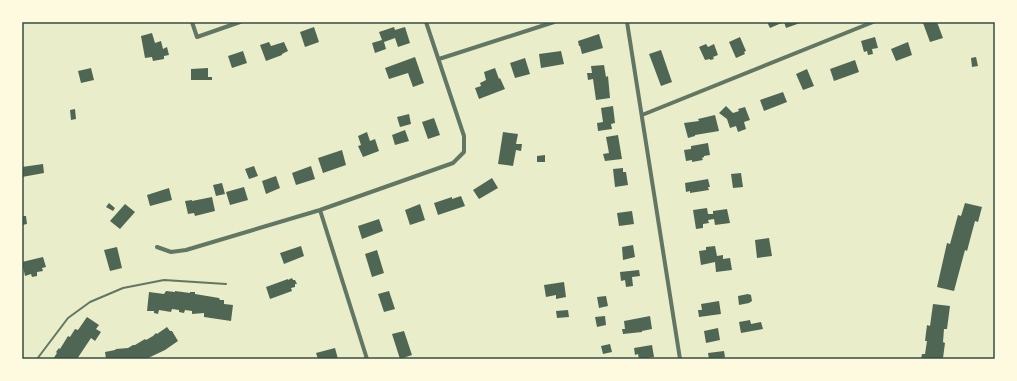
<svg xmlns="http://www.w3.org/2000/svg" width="1017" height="381" font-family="Mulish,sans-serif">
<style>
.building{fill:#4f6655}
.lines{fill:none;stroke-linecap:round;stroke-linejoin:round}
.service{stroke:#617663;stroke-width:2}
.minor{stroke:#617663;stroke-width:4}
.neatline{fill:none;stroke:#344e41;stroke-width:1.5}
</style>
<rect width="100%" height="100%" fill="#e9edc9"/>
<path class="building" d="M767 22H803L786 28 784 22 770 28Z
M925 22H937L943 38 930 42 923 23Z
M314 27 319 42 305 47 300 32Z
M394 27 395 30 405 27 410 43 398 47 395 38 384 42 386 49 375 53 372 43 382 40 379 32Z
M152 33 155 43 161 41 163 49 167 47 169 55 164 56V59L153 61 152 57 145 58 141 36Z
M599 34 603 48 582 54 580 46H579L578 41Z
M740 37 746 51 744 52 745 54 736 58 729 42Z
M875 37 878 48 872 49 873 54 868 55 867 51 864 52 861 41Z
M269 42 271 46 284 42 288 51 282 54V55L266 61 260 45Z
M908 42 912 55 896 61 891 49Z
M706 44 708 47 714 44 718 55 713 57 714 59 710 60V59L705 60 699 47Z
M661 50 672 82 661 86 649 54Z
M243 51 247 63 232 68 228 56Z
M561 51 564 64 541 68 539 54Z
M415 57 424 83 413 87 408 73 389 79 385 68Z
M976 57 978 66 972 67 971 58Z
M525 58 530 74 515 78 510 63Z
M855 60 859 72 834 81 830 69Z
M604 65 606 77 608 76 610 98 596 100 593 79 588 80 587 73H592L591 66Z
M91 68 94 80 81 83 78 71Z
M208 68V77H212V80H191V69Z
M495 68 499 79 500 78 505 89 479 99 475 88 481 86 480 83 486 80 484 72Z
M807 69 814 86 803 90 796 74Z
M783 92 787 102 764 111 760 100Z
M613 106 615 123 611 124 612 129 598 131 597 123 603 122 601 108Z
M726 106 733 113 739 111 738 109 745 107 750 120 744 122 746 129 738 132 736 126 730 128 727 119 719 113Z
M75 109 76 119 71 120 70 110Z
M409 114 411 124 400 127 397 117Z
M715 115 719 131 695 135V136L688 138 684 123 699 121 698 119Z
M434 118 440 135 428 139 422 122Z
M405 130 409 141 395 145 392 135Z
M367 132 370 141 375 139 379 151 363 157 358 146 361 145 358 136Z
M503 132 518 134 516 144H522L521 151 516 150 513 166 498 164Z
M618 135 622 159 605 161 603 154 609 153 606 137Z
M708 143 710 155 704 156V157L702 158 703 160 692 162V160L686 161 684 150 691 149V146Z
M342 150 346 165 323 173 318 158Z
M545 155V162H537V156Z
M43 164 44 173 22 177V167Z
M254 166 258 176 249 179 245 169Z
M311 166 315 179 296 185 292 173Z
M623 168V172H626L628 185 615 187 613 169Z
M741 173 743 187 733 188 731 174Z
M276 176 280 188 266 194 262 181Z
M492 178 498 188 479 199 473 190Z
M708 179 710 187H708L709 190 690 193V191L686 192 685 183Z
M222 183 225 194 216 196 213 185Z
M244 187 248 200 230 205 226 192Z
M169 188 172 200 150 206 147 195Z
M461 196 465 206 438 215 434 203 452 197V199Z
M212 197 215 211 195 216 194 213 188 214 185 201 192 200V201Z
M109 203 115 208 113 211 106 207Z
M965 203 982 207 978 222 975 221 967 251 965 250 954 291 937 287 947 243 950 244 958 215 961 216Z
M125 204 135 212 120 229 110 221Z
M420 204 425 220 410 225 405 210Z
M707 208 708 214H713V211L727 209 730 223 715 225 714 219 708 220 709 223 703 224V228L696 229 693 210Z
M632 211 634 224 619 226 617 213Z
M22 216H26L27 224 22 225Z
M379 219 383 231 362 239 358 226Z
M769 238 772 256 757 258 755 240Z
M633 245 635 257 623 260 622 247Z
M301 246 304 256 284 264 280 253Z
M715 246 717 256 723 255V259L730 258 732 270 716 272 715 262 701 265 699 251 706 250V247Z
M117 247 122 268 110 271 104 250Z
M377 250 384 273 372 277 365 254Z
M43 257 46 267 42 268 43 271 37 272V276L32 277 31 274 25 276 22 262Z
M639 270 640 276 632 277 633 286 626 287 625 280 621 281 620 272Z
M292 278 293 280H295L297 284H295V287L291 288 292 291 270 299 266 287 288 279V280Z
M564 282 566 297 556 299V295L546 297 544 285Z
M166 291 175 292V291L190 293V292H195V294L219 298 220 300H224V304L233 305 231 321 204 317V313L192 314V311L185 310 184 313 179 312V310L172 309 171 312 159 310 158 314 154 313V311H147L149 292 164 294Z
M389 291 395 309 384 312 378 294Z
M748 294 751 295 752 301 749 303 739 305 738 296Z
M606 296 608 306 599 308 597 297Z
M719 301 721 314 699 317 698 310H702L701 304Z
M933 304 950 306 947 329H944L943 342 945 343 943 358 921 359 922 354H925L927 341H925L927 325 930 326Z
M568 310 569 317 557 318 556 311Z
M605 316 606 325 597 327 595 317Z
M650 316 652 329 642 331V332L623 334 622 329H625L624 321Z
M87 317 99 325 96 329 101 332 95 341 91 338 77 359H53L57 353 56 352 59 348 60 349 68 336 70 337 75 329 78 330Z
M750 320 751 324 761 322 763 329 741 333 739 322Z
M167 327 170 331H172L178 341 165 350 146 359H106L105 352 115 350 116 349 128 348 133 345H135L145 339 146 340 153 336 156 333 157 334Z
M718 328 720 340 706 343 704 331Z
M404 331 412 355 400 359 392 334Z
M610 344 612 352 603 354 601 346Z
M652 345 654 357 639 359 638 354 635 355 634 348Z
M335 348 338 359H318L316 353Z
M724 351 725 357 721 358V359H709L708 353Z"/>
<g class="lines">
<path class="service" d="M37 359 68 318 90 302 123 288 164 280 226 284"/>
<path class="minor" d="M192 22 197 37 240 22
M627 22 680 359
M439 59 554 22
M642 115 873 22
M320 210 367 359
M157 247 171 252 186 250 320 210 453 163 464 152V136L426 22"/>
</g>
<rect width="1017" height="381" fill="none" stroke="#fefae0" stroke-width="46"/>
<rect x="23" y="23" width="971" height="335" class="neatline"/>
</svg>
